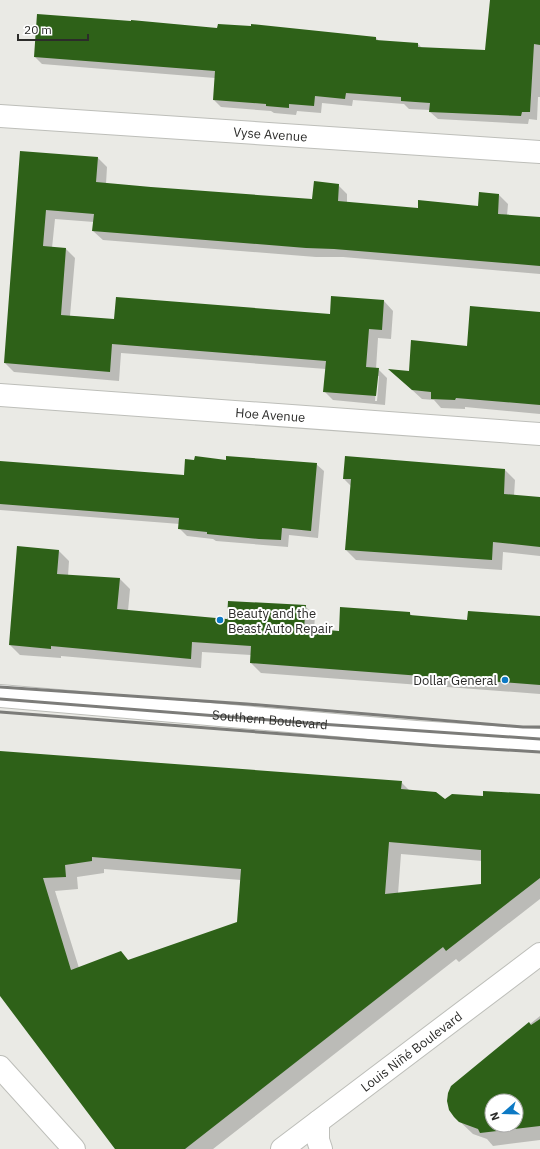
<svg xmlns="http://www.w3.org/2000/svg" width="540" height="1149" font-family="'IBM Plex Sans',sans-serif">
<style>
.shadow{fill:#0003;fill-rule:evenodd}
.building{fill:#2e6118;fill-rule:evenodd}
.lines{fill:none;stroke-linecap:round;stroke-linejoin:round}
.minor-casing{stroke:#bdbeb9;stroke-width:24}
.tertiary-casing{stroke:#bdbeb9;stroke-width:24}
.secondary-casing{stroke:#bdbeb9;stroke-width:24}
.minor{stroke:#fff;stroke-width:22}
.tertiary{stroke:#fff;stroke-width:22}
.secondary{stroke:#fff;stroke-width:22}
.rail{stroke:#7c7c79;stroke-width:3}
.poi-dot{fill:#0c79c4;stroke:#fff;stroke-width:1.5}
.labels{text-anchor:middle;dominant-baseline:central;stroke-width:4;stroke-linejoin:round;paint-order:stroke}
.street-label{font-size:13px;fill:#2c2c2a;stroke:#fff}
.poi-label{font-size:13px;fill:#2c2c2a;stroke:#fff;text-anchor:start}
</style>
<rect width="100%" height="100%" fill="#eaeae5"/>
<path class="shadow" d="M497 0H540V97H538L537 120 529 119 528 124 438 119 430 112V110L409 109 404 104 353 100 352 106 322 103 321 113 297 111 296 115 274 113 271 111 221 107 214 100 215 78 42 64 35 57 218 29 376 38 379 41 418 44 422 48 486 51Z
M21 152 98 158 107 167 106 184 313 201 338 185 347 194V203L418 209 479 207 480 193 499 195 508 204 507 216 540 218V274L343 257H316L103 240 93 231 94 222 55 219 52 248 66 249 75 258 70 316 115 320 331 315 384 301 393 311 391 339 378 338 376 369H378L387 378 385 405 333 400 324 391 326 369 121 353 119 381 14 372 5 363ZM377 376H379L377 401H375Z
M540 313V414L465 407V409L441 408 434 400 422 399 399 378 409 372 468 347Z
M346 457 505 470 515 480 514 496 540 498V556L503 552 502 570 356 560 346 550 351 486 344 479Z
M227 461 316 464 324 471 318 538 289 535 288 547 216 541 213 539 187 536 179 528 180 524 0 510V462L184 476Z
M18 547 59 551 69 561 68 576 120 579 130 589 128 611 228 620 305 606 315 616 314 630 339 632 410 613 412 616 468 621 540 617V694L261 673 251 663V655L202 652 201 668 61 656V658L20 655 10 645Z
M0 752 401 782 410 791 445 800 484 797 540 795V899L459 962 456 959 213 1149H116L0 994ZM401 854 482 861V885L398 894ZM104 869 241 880 238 923 129 961 121 952 79 968 55 891 78 889 77 877 104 873Z
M540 1016V1140L493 1146 487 1139 473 1134 454 1116 530 1024ZM492 1101H516V1125H492Z"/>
<path class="building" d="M490 0H540V45L534 44 530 112H522L521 116 429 112 430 103 401 101V97L346 93 345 99 315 96 314 106 289 104V108L266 106V104L213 100 215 71 34 57 37 14 131 21V20L217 28 218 24 251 26V24L376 37V40L418 43V47L485 50Z
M20 151 98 157 96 182 151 187 312 199 314 181 339 184 338 201 418 208V200L478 206 479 192 499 194 498 214 540 217V266L334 249 306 248 92 231 94 214 46 210 43 246 66 248 61 315 114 319 116 297 330 314 331 296 384 300 382 330 369 329 366 367 379 368 376 396 323 392 326 361 112 344 110 372 4 363Z
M470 306 540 312V405L456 398 455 400 431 399V392L412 390 388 369 409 371 411 340 467 346Z
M195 456 226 460V456L317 463 311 531 282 528 281 540 259 539 207 534V532L178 529 179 518 0 504V461L184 475 185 459 194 460Z
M345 456 505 469 504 494 540 497V547L493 542 492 560 345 550 351 479H343Z
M17 546 59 550 57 574 120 578 117 609 227 619 228 601 306 605 304 628 339 631 340 607 410 612V615L467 620 468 611 540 616V685L250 663 251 646 192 642 191 659 51 646V649L9 645Z
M0 751 402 781 401 789 436 792 445 799 452 794 483 796V791L540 794V878L446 951 443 947 185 1149H115L0 996ZM389 842 481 850V884L385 894ZM92 857 241 869 237 922 128 960 121 951 71 970 43 878 66 877 65 865 92 861Z
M540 1019V1126L480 1133 478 1129 459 1122 454 1117 449 1110 447 1101 448 1093 451 1086 529 1022 531 1025ZM492 1101H516V1125H492Z"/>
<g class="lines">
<g class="minor-casing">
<g id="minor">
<path id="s1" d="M0 116 540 152"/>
<path id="s2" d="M0 395 540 434"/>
<path d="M0 1067 74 1149"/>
</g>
</g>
<g class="tertiary-casing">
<g id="tertiary">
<path d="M318 1122V1140L321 1149"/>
<path id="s3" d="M282 1149 540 954"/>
</g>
</g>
<g class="secondary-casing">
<g id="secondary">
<path id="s4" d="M0 696 416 732 540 740"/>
</g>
</g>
<use href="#minor" class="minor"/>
<use href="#tertiary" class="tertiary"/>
<use href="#secondary" class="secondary"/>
<path class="rail" d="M0 687 247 704 523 727H540
M0 699 320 724 540 739
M0 712 439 746 540 752"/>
</g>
<g class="poi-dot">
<circle cx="220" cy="620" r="4"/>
<circle cx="505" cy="680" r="4"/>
</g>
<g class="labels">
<g class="street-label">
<text stroke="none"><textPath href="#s1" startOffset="271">Vyse Avenue</textPath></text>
<text stroke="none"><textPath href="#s2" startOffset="271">Hoe Avenue</textPath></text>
<text stroke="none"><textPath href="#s4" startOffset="271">Southern Boulevard</textPath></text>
<text stroke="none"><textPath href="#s3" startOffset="162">Louis Niñé Boulevard</textPath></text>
</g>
<g class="poi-label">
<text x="228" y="613">Beauty and the<tspan x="228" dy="15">Beast Auto Repair</tspan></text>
<text x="497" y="680" text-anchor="end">Dollar General</text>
</g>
</g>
<g transform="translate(504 1113) rotate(250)"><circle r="19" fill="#ffffff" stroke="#ababaa"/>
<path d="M0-3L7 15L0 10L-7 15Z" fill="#0c79c4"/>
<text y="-6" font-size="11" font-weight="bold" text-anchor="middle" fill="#2c2c2a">N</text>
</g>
<path d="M18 34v6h70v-6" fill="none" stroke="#2c2c2a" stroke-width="2"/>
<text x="24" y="34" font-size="12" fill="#2c2c2a" stroke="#ffffff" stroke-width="3" paint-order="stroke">20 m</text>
</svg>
